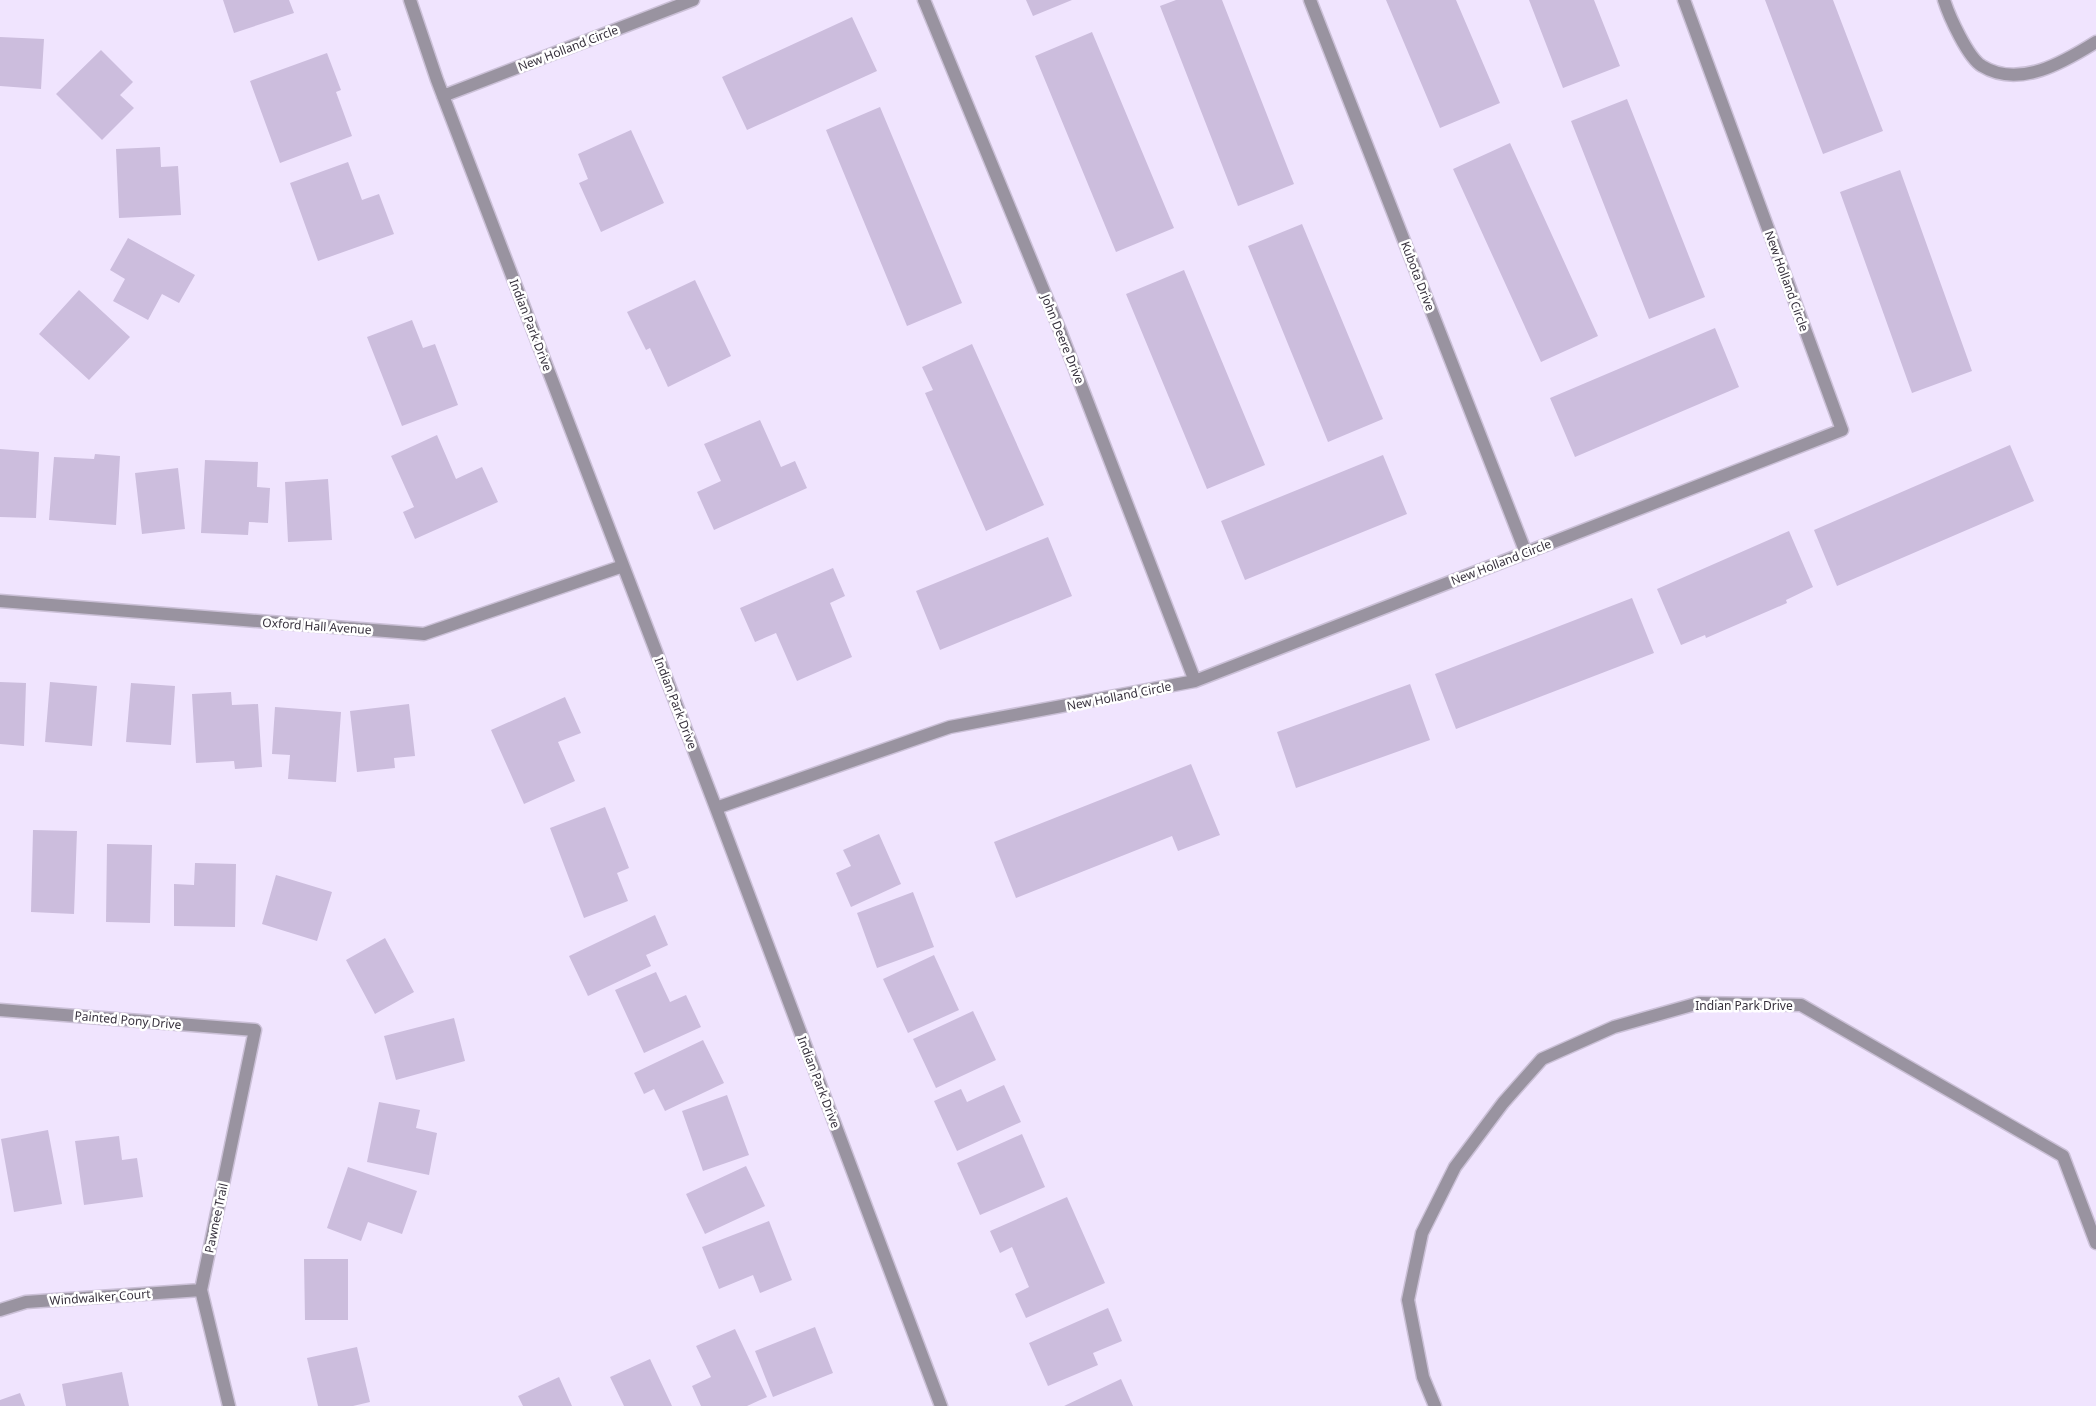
<svg xmlns="http://www.w3.org/2000/svg" width="2096" height="1406" font-family="'Noto Sans',sans-serif">
<style>
.building{fill:#ccbddd}
.lines{fill:none;stroke-linecap:round;stroke-linejoin:round}
.minor-casing{stroke:#cbc0d7;stroke-width:15}
.minor{stroke:#9993a0;stroke-width:12}
.labels{text-anchor:middle;dominant-baseline:central;stroke-width:5;stroke-linejoin:round;paint-order:stroke}
.street-label{font-size:12px;fill:#36303c;stroke:#fff}
</style>
<rect width="100%" height="100%" fill="#f0e4fe"/>
<path class="building" d="M223 0H289L294 13 234 33Z
M1026 0H1072L1033 16Z
M1176 0H1222L1294 184 1238 206 1160 6Z
M1386 0H1456L1500 103 1440 128Z
M1529 0H1594L1620 66 1563 88Z
M1765 0H1833L1883 131 1823 154Z
M852 17 877 71 747 130 722 77Z
M1092 32 1174 228 1116 252 1035 56Z
M0 37 44 39 41 89 0 86Z
M101 50 133 82 120 95 134 108 102 140 56 94Z
M327 53 341 90 336 92 352 136 280 163 250 81Z
M1627 99 1705 297 1649 319 1571 121Z
M880 107 962 303 907 326 826 130Z
M631 130 664 203 601 232 579 183 588 179 578 154Z
M1510 143 1598 336 1541 362 1453 169Z
M160 147 161 167 178 166 181 215 119 218 116 149Z
M348 162 362 200 379 194 394 234 318 261 290 183Z
M1900 170 1972 371 1912 393 1840 192Z
M1302 224 1383 419 1328 442 1248 246Z
M128 238 195 275 179 303 162 294 148 320 113 301 125 279 110 270Z
M1184 270 1265 465 1207 489 1126 294Z
M695 280 731 356 668 387 650 348 646 350 627 312Z
M79 290 130 337 89 380 39 334Z
M412 320 423 348 435 344 458 405 402 426 367 337Z
M1715 328 1739 387 1575 457 1550 398Z
M972 344 1044 505 986 531 925 393 933 390 922 367Z
M760 420 781 467 795 461 807 488 714 530 697 492 721 481 704 444Z
M437 435 456 479 482 467 498 502 415 539 403 512 414 507 391 456Z
M2010 445 2034 501 1837 586 1814 530Z
M0 449 39 452 36 518 0 517Z
M95 454 120 456 116 525 49 520 54 457 94 459Z
M1383 455 1407 514 1245 580 1221 521Z
M205 460 258 462 257 487 270 488 268 523 249 522 248 535 201 533Z
M178 468 185 529 142 534 135 473Z
M328 479 332 540 288 542 285 482Z
M1789 531 1813 587 1786 600 1787 603 1706 638 1705 635 1681 645 1657 589Z
M1048 537 1072 596 940 650 916 591Z
M833 568 845 596 830 603 852 657 797 681 776 633 755 642 740 608Z
M1632 598 1654 653 1456 729 1435 674Z
M0 682 26 683 24 746 0 744Z
M50 682 97 686 92 746 45 742Z
M131 683 175 686 171 745 126 742Z
M1410 684 1430 740 1296 788 1277 732Z
M231 692 232 705 258 704 262 767 235 769 234 761 196 763 192 694Z
M565 697 581 733 558 742 575 781 524 804 491 730Z
M409 704 415 756 394 758 395 768 357 772 350 711Z
M275 707 341 712 336 782 288 779 290 755 272 754Z
M1191 764 1220 835 1178 851 1172 836 1016 898 994 842Z
M605 807 629 868 617 873 628 901 584 918 550 828Z
M33 830 77 831 74 914 31 912Z
M879 834 901 884 851 907 836 873 851 866 843 850Z
M107 844 152 845 150 923 106 922Z
M195 863 236 864 235 927 174 926V884L194 885Z
M276 875 332 892 317 941 262 924Z
M913 892 934 947 877 968 857 913Z
M655 915 668 945 646 955 651 966 588 996 569 956Z
M385 938 414 992 375 1014 346 960Z
M934 955 959 1010 908 1033 883 979Z
M656 972 670 1002 686 995 701 1027 644 1053 615 990Z
M973 1011 996 1060 936 1088 913 1039Z
M454 1018 465 1061 396 1080 384 1036Z
M703 1040 724 1083 665 1111 654 1089 644 1094 634 1073Z
M1004 1085 1021 1122 957 1151 934 1101 961 1089 967 1102Z
M727 1095 749 1155 703 1171 682 1111Z
M379 1102 420 1110 416 1128 437 1133 429 1175 367 1162Z
M48 1130 62 1204 14 1212 1 1139Z
M1022 1134 1045 1187 980 1215 957 1163Z
M119 1136 122 1160 137 1158 143 1197 84 1205 75 1141Z
M746 1166 765 1206 705 1234 686 1194Z
M348 1167 417 1191 402 1234 368 1222 361 1241 327 1228Z
M1067 1197 1105 1283 1026 1318 1015 1294 1029 1287 1012 1247 1000 1253 990 1231Z
M769 1221 792 1280 760 1293 753 1275 719 1289 702 1247Z
M304 1259H348V1320H305Z
M1108 1308 1122 1341 1093 1353 1098 1365 1048 1386 1029 1343Z
M815 1327 833 1373 773 1397 755 1351Z
M735 1329 767 1397 747 1406H701L692 1386 711 1377 696 1346Z
M357 1347 370 1402 353 1406H318L307 1358Z
M650 1359 672 1406H624L610 1377Z
M122 1372 129 1406H66L62 1384Z
M559 1377 572 1406H523L518 1396Z
M1121 1379 1133 1406H1064Z
M20 1393 25 1406H0V1400Z"/>
<g class="lines">
<g class="minor-casing">
<path id="minor" d="M410 0 437 80 716 808 941 1406
M924 0 1059 328 1195 681
M1310 0 1526 553
M1944 0C1949 16 1968 58 1982 66 2019 89 2064 62 2096 42
M443 96 693 0
M0 601 424 634 623 566
M716 808 950 727 1195 681 1842 430 1684 0
M0 1010 255 1030 201 1290 229 1406
M0 1310 26 1302 201 1290
M1435 1406 1423 1377 1408 1300 1422 1233 1455 1167 1503 1103 1542 1059 1614 1027 1699 1003 1801 1005 2063 1156 2096 1243"/>
</g>
<use href="#minor" class="minor"/>
</g>
<g class="labels">
<g class="street-label">
<text transform="translate(568 48) rotate(-21)">New Holland Circle</text>
<text transform="translate(1418 276) rotate(69)">Kubota Drive</text>
<text transform="translate(1787 281) rotate(70)">New Holland Circle</text>
<text transform="translate(531 325) rotate(69)">Indian Park Drive</text>
<text transform="translate(1063 339) rotate(68)">John Deere Drive</text>
<text transform="translate(1501 562) rotate(-21)">New Holland Circle</text>
<text transform="translate(317 626) rotate(4)">Oxford Hall Avenue</text>
<text transform="translate(1119 696) rotate(-11)">New Holland Circle</text>
<text transform="translate(676 703) rotate(69)">Indian Park Drive</text>
<text x="1744" y="1005">Indian Park Drive</text>
<text transform="translate(128 1020) rotate(5)">Painted Pony Drive</text>
<text transform="translate(819 1082) rotate(69)">Indian Park Drive</text>
<text transform="translate(216 1218) rotate(-78)">Pawnee Trail</text>
<text transform="translate(100 1297) rotate(-4)">Windwalker Court</text>
</g>
</g>
</svg>
